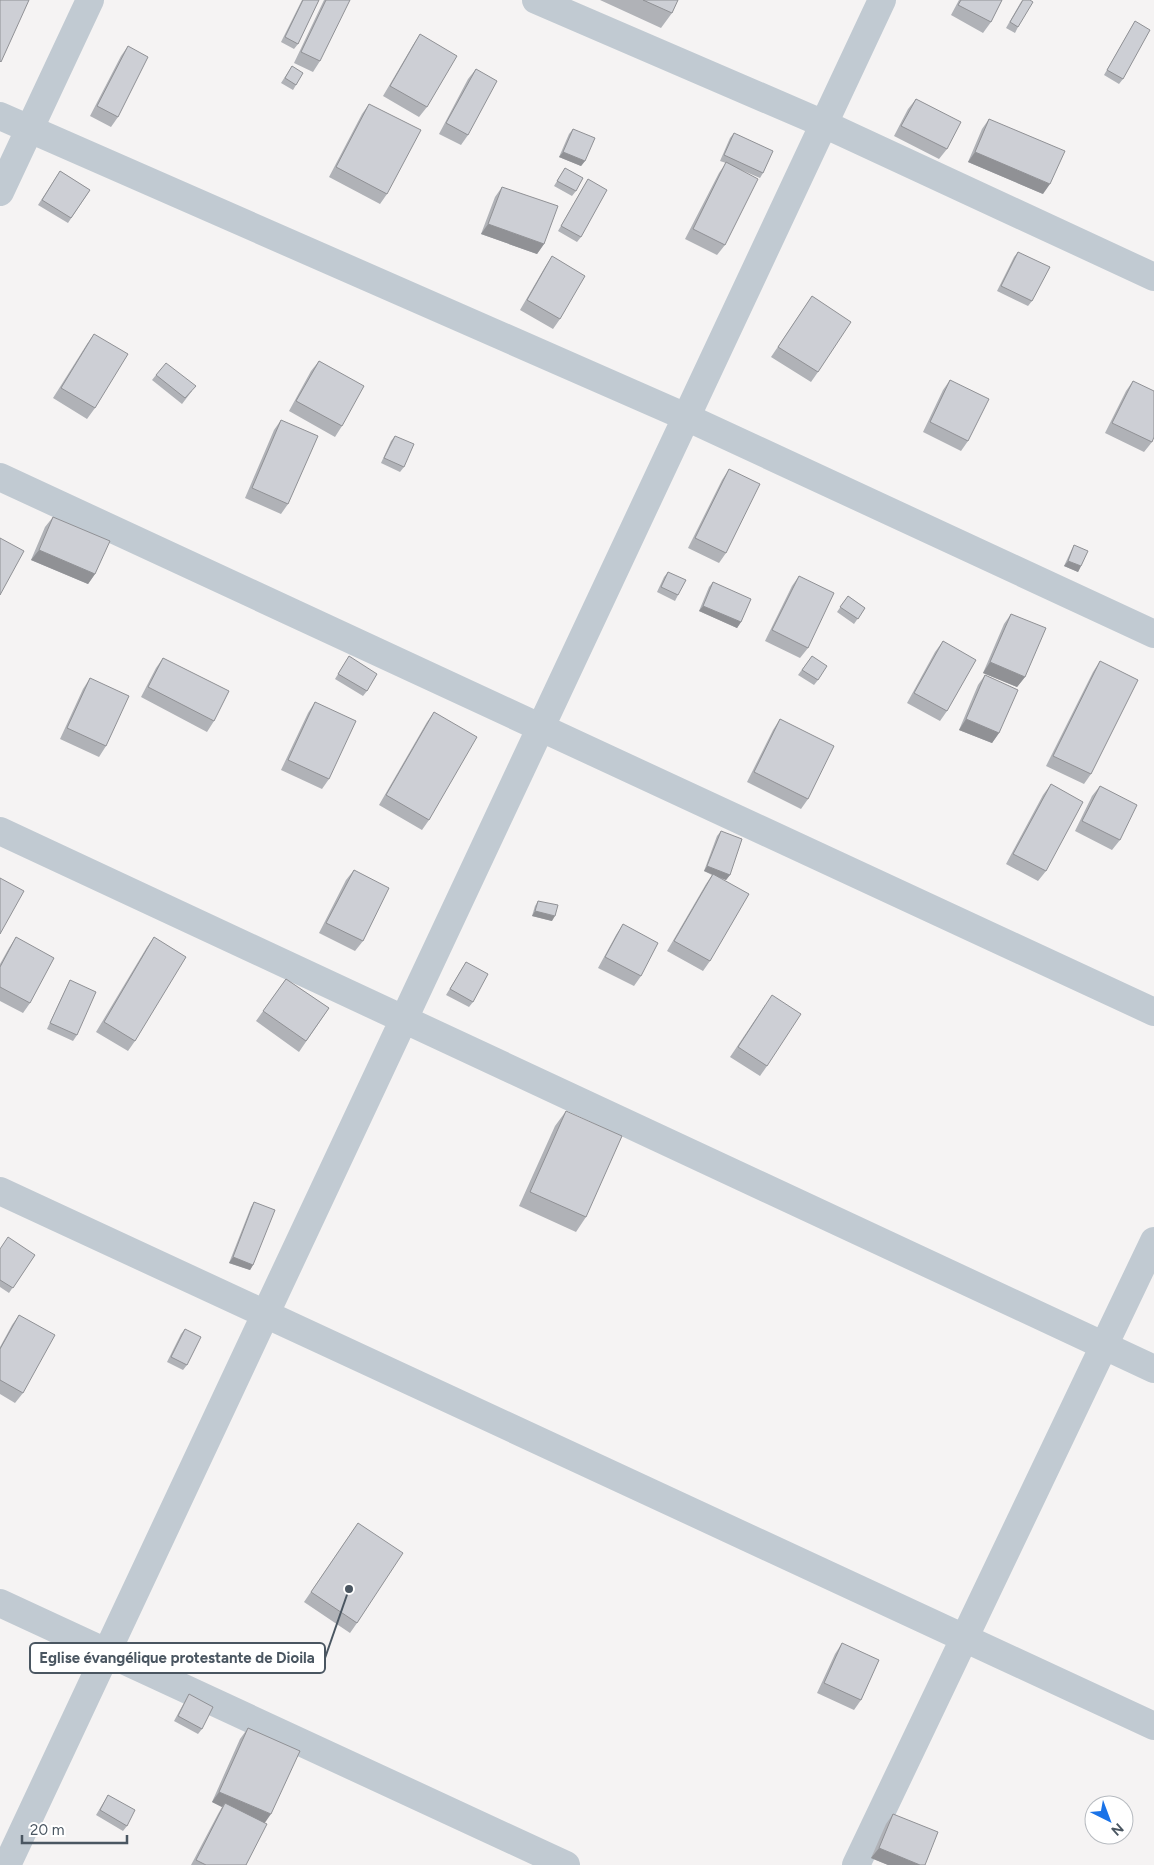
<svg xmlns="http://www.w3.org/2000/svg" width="1154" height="1865" font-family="Figtree,sans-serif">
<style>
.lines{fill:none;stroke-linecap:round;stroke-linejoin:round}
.minor{stroke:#c1cad2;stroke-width:28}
.wall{fill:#b0b2b7}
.shaded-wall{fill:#909195}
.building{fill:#cdcfd5;stroke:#909195}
.leader{fill:none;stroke:#4a5661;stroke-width:2}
.callout-dot{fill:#4a5661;stroke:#fff;stroke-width:2}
.callout{fill:#fff;stroke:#4a5661;stroke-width:2}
.callout-label{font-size:15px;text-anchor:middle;font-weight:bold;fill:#4a5661}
</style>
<rect width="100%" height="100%" fill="#f5f3f3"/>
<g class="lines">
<path class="minor" d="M536 0 824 124 1154 277
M0 116 686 417 1154 634
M0 192 90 0
M0 477 1154 1012
M0 831 1154 1369
M0 1191 1154 1726
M0 1603 566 1865
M7 1865 882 0
M856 1865 1154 1241"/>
</g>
<path class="wall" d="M302 0H319L298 44 294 49 281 42Z
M324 0H326L320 61 313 72 294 63Z
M600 0H678L672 13 661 28Z
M959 0H1002L991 22 983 33 951 15Z
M1022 0 1018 27 1015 33 1006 28Z
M1135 21 1123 79 1119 84 1104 75Z
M420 34 427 107 419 117 383 96 413 45Z
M128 46 118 117 111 127 90 116 121 56Z
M292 66 296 85 293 90 281 83Z
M476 69 468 135 461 145 439 134 468 79Z
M916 99 947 149 939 159 894 136 908 109Z
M369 104 387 194 380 204 329 177 362 114Z
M989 119 1043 194 968 162 982 129Z
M573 129 585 161 581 166 559 157 569 134Z
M734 133 763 173 760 178 739 169 725 245 717 255 685 239 719 173 726 163 720 161 730 138Z
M565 168 576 191 572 196 554 186Z
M60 171 90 190 68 223 38 205Z
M588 179 581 237 577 242 558 231Z
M502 187 544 244 537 254 481 234 495 197Z
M1018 252 1032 301 1028 306 997 291 1014 257Z
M552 256 560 319 553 329 520 310 545 267Z
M812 296 818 372 811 382 771 357Z
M94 334 95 408 87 419 53 398 87 344Z
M319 361 342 426 335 437 289 411 311 371Z
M156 375 192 391 182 404 152 380Z
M950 380 968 441 961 451 923 432 943 390Z
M1133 381 1152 442 1144 452 1105 433 1126 391Z
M281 420 288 504 281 514 245 498 274 430Z
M395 436 404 467 400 472 381 463 391 441Z
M729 469 726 553 719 563 688 548 722 480Z
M53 517 95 574 88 584 31 560 45 527Z
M1074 545 1081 566 1078 572 1064 566 1071 551Z
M668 572 678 595 675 601 657 592 664 577Z
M799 576 808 648 800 658 765 641 792 586Z
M713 582 741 622 737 628 699 611 709 587Z
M848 596 865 608 854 624 837 612Z
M1011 614 1025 677 1017 687 983 673 1004 624Z
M943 641 947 711 940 721 907 703 935 652Z
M349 656 367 691 363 696 335 679Z
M812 656 818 680 814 685 798 675Z
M163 658 214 721 207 732 141 697 156 668Z
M1100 661 1091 774 1084 784 1046 766 1093 672Z
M985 675 999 733 992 743 959 730 978 685Z
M90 678 106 746 99 757 60 739 83 689Z
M315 702 329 779 322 789 281 770 308 713Z
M434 712 429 820 422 830 379 805 427 722Z
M780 719 808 799 801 809 747 782 773 730Z
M1051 784 1046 871 1038 881 1006 864 1043 795Z
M1100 786 1120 840 1112 850 1075 831 1092 796Z
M721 831 730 875 726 880 720 878 710 961 703 971 667 951 706 884 712 875 704 871 717 836Z
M354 870 363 941 355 951 319 933 346 880Z
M538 901 552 921 532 916 535 906Z
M623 924 641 976 634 986 598 968 616 935Z
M16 937 30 1003 23 1013 0 1001V964L9 948Z
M154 937 135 1041 128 1051 96 1032 147 947Z
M466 962 473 1002 469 1007 446 995Z
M286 979 329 1008 299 1052 256 1021Z
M70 980 77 1035 73 1041 47 1029 67 986Z
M765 1005 767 1066 760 1076 730 1057Z
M566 1111 586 1217 576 1232 519 1206 555 1126Z
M254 1202 253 1265 250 1270 229 1263 251 1207Z
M0 1249 35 1255 9 1293 0 1287Z
M19 1315 23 1393 15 1403 0 1394V1347L12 1325Z
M185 1329 187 1365 183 1370 167 1362 181 1334Z
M358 1523 357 1623 350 1633 304 1602Z
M842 1643 861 1700 854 1710 817 1693 835 1654Z
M189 1694 202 1729 198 1734 174 1721 186 1699Z
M248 1728 265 1823 246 1865H191L218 1814 222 1807 212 1802 240 1739Z
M108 1795 127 1826 123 1831 96 1815Z
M893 1814 925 1865H888L871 1858 886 1824Z"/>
<path class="shaded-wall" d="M563 152 585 161 581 166 559 157Z
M975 152 1050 184 1043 194 968 162Z
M488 224 544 244 537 254 481 234Z
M39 550 95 574 88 584 31 560Z
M1068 561 1081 566 1078 572 1064 566Z
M703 606 741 622 737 628 699 611Z
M990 662 1025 677 1017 687 983 673Z
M966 719 999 733 992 743 959 730Z
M707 866 730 875 726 880 704 871Z
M535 911 555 916 552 921 532 916Z
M233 1257 253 1265 250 1270 229 1263Z
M219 1792 271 1814 264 1824 225 1803 222 1807 212 1802Z
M879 1848 920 1865H888L871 1858Z"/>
<path class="building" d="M0 0H29L1 62 0 61Z
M303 0H319L298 44 285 37Z
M326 0H350L320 61 301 52Z
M643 0H678L672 13Z
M961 0H1002L991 22 958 5Z
M1023 0H1030L1033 2 1018 27 1010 22Z
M1135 21 1150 30 1123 79 1107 70Z
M420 34 457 56 427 107 390 86Z
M128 46 148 57 118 117 97 106Z
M292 66 303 73 296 85 285 78Z
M476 69 497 81 468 135 446 123Z
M916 99 961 122 947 149 901 126Z
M369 104 421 130 387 194 336 167Z
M989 119 1065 151 1050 184 975 152Z
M573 129 595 138 585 161 563 152Z
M734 133 773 151 763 173 724 155Z
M726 162 758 179 725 245 693 229Z
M565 168 583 178 576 191 557 181Z
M60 171 90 190 71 218 42 200Z
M588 179 607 190 581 237 561 226Z
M502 187 558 206 544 244 488 224Z
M1018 252 1050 267 1032 301 1001 286Z
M552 256 585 276 560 319 527 300Z
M812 296 851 322 818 372 778 347Z
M94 334 128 354 95 408 61 388Z
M319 361 364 386 342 426 296 401Z
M166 363 196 386 185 398 156 375Z
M950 380 989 399 968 441 930 422Z
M1133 381 1154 391V437L1152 442 1112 423Z
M281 420 318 436 288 504 252 488Z
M395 436 414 444 404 467 384 458Z
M729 469 760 484 726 553 695 538Z
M53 517 110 541 95 574 39 550Z
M0 538 24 551 0 595Z
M1074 545 1088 551 1081 566 1068 561Z
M668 572 686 580 678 595 661 587Z
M799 576 834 593 808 648 772 630Z
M713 582 751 599 741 622 703 606Z
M848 596 865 608 858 619 840 607Z
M1011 614 1046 628 1025 677 990 662Z
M943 641 976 660 947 711 914 693Z
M349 656 377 674 367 691 338 674Z
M812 656 827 666 818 680 802 670Z
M163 658 229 691 214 721 148 687Z
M1100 661 1138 680 1091 774 1053 756Z
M985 675 1018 690 999 733 966 719Z
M90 678 129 696 106 746 67 728Z
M315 702 356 721 329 779 288 760Z
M434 712 477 737 429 820 386 795Z
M780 719 834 746 808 799 754 772Z
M1051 784 1083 802 1046 871 1013 854Z
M1100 786 1137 805 1120 840 1082 821Z
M721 831 742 839 730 875 707 866Z
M354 870 389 888 363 941 326 923Z
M713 874 749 894 710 961 674 941Z
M0 878 24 891 0 934Z
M538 901 558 905 555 916 535 911Z
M623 924 658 943 641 976 605 957Z
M16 937 54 958 30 1003 0 987V967Z
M154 937 186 957 135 1041 104 1022Z
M466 962 488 974 473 1002 450 989Z
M286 979 329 1008 306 1041 263 1011Z
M70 980 96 992 77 1035 50 1023Z
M772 995 801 1014 767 1066 738 1047Z
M566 1111 622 1136 586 1217 530 1192Z
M254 1202 275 1210 253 1265 233 1257Z
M8 1237 35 1255 13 1288 0 1280V1249Z
M19 1315 55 1335 23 1393 0 1380V1349Z
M185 1329 201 1337 187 1365 171 1357Z
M358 1523 403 1553 357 1623 311 1592Z
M842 1643 879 1660 861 1700 824 1683Z
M189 1694 213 1707 202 1729 178 1716Z
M248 1728 300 1751 271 1814 219 1792Z
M108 1795 135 1810 127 1826 100 1810Z
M225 1803 267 1824 246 1865H206L196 1860Z
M893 1814 938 1832 925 1865H920L879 1848Z"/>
<path class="leader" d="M349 1589L325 1658"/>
<circle class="callout-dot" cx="349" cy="1589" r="5"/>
<rect class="callout" x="30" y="1643" width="295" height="30" rx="5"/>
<g class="callout-label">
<text x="177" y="1663">Eglise évangélique protestante de Dioila</text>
</g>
<g transform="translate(1109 1820) rotate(138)"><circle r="24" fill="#ffffff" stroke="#b7bbc0"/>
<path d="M0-4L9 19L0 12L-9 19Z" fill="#1a73e8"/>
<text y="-8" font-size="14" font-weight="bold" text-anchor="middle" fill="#4a5661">N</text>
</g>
<path d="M22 1835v8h105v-8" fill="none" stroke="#4a5661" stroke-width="2.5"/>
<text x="30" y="1835" font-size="15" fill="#4a5661" stroke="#ffffff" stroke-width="4" paint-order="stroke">20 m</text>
</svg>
